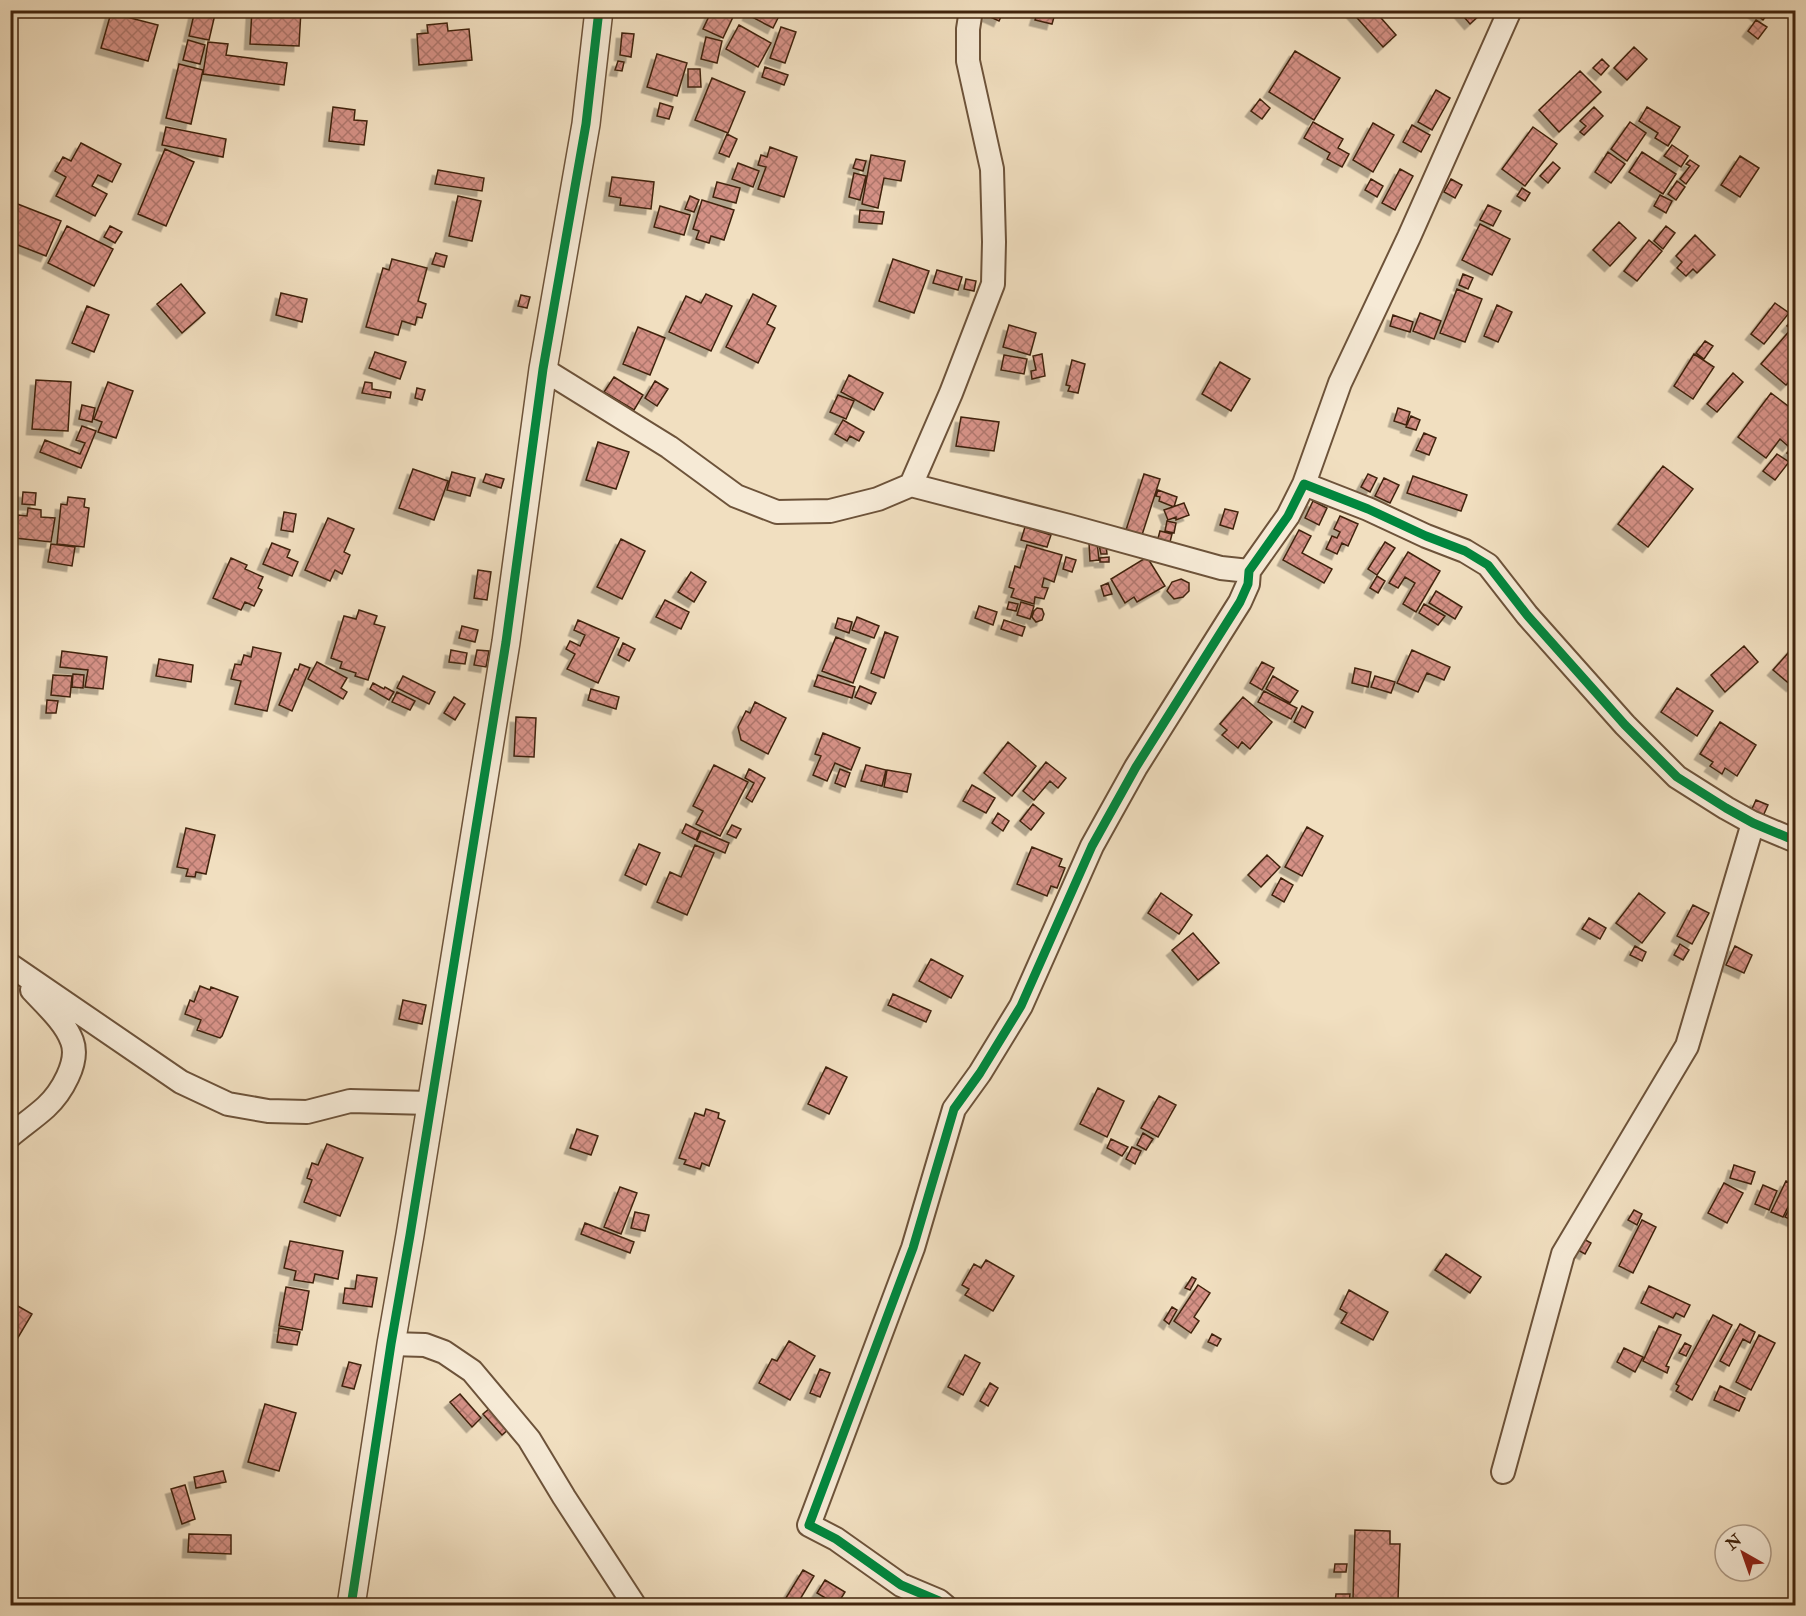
<svg xmlns="http://www.w3.org/2000/svg" width="1806" height="1616" font-family="'IM FELL Double Pica',serif">
<style>
.building{fill:url(#building-cross-hatch);stroke:#41240d;stroke-width:1.5;filter:url(#shadow)}
.lines{fill:none;stroke-linecap:round;stroke-linejoin:round}
.minor-casing{stroke:#6d533a;stroke-width:26}
.tertiary-casing{stroke:#6d533a;stroke-width:30}
.minor{stroke:#f6ead6;stroke-width:22}
.tertiary{stroke:#f6ead6;stroke-width:27}
.cycleway-casing{stroke:#f6ead6;stroke-width:13}
.cycleway{stroke:#00873e;stroke-width:9}
</style>
<defs>
<pattern id="building-cross-hatch" width="8" height="8" patternUnits="userSpaceOnUse" patternTransform="scale(1.5)"><rect width="8" height="8" fill="#d59186"/><path d="M0 0l8 8M0 8l8-8" fill="none" stroke="#ae766c"/></pattern>
<filter id="shadow"><feDropShadow dx="-5.5" dy="5.5" stdDeviation="0" flood-color="#0004"/></filter>
</defs>
<rect width="100%" height="100%" fill="#f1dfc0"/>
<filter id="stains"><feTurbulence type="fractalNoise" baseFrequency=".00333" numOctaves="4"/><feColorMatrix values="0 0 0 0 .2 0 0 0 0 .09 0 0 0 0 .02 0 0 0 .5 -.17"/></filter>
<radialGradient id="worn" r=".72"><stop offset=".6" stop-color="#630" stop-opacity="0"/><stop offset="1" stop-color="#630" stop-opacity=".3"/></radialGradient>
<path class="building" d="M195 10H216L209 40 189 36Z
M252 10H301L299 46 250 44Z
M712 10H720L733 17 723 38 703 29Z
M750 10H782L773 28 748 15Z
M991 10H1004L999 21 988 16Z
M1038 10H1056L1052 24 1035 20Z
M1350 10H1374L1396 35 1383 47Z
M1458 10H1485L1470 24Z
M1751 10H1771L1763 20Z
M111 13 158 25 148 61 101 48Z
M1756 20 1767 27 1758 39 1748 31Z
M447 23 448 31 469 29 472 60 419 65 417 34 428 33 427 25Z
M739 25 771 43 758 67 726 49Z
M781 27 796 32 785 63 770 58Z
M622 33 634 34 631 57 620 55Z
M706 37 722 41 717 63 701 59Z
M188 40 205 45 200 64 183 60Z
M208 42 228 44 226 55 287 63 284 85 203 74Z
M1634 47 1647 59 1627 80 1614 68Z
M1295 51 1340 78 1314 120 1269 92Z
M657 54 687 63 677 96 647 87Z
M1602 59 1609 66 1601 75 1593 68Z
M618 61 624 62 622 71 615 70Z
M179 64 203 70 191 124 166 118Z
M765 67 788 75 784 85 762 77Z
M688 69H700L701 87H688Z
M1580 71 1601 92 1559 132 1539 110Z
M712 78 745 92 728 133 695 120Z
M1436 90 1450 98 1432 130 1418 122Z
M1260 99 1270 108 1262 119 1251 111Z
M660 103 673 107 669 119 657 116Z
M333 107 355 110 354 120 367 121 364 145 329 141Z
M1594 107 1603 116 1584 135 1580 132 1586 126 1580 121Z
M1647 107 1680 127 1668 146 1655 138 1658 133 1639 121Z
M1313 122 1343 139 1338 148 1349 154 1342 167 1327 159 1330 153 1304 138Z
M1630 122 1646 133 1627 161 1611 149Z
M1373 123 1394 135 1373 172 1353 160Z
M1412 125 1430 135 1421 152 1403 142Z
M166 127 226 139 223 157 162 145Z
M1533 127 1557 144 1525 186 1502 169Z
M727 134 737 139 729 157 719 153Z
M81 143 121 164 112 182 98 175 92 186 107 194 95 216 56 196 66 177 55 171 63 157 71 161Z
M1672 145 1688 156 1681 167 1664 156Z
M770 147 797 157 784 197 758 189 766 167 758 165 761 155 767 157Z
M165 149 194 162 166 226 138 214Z
M1608 152 1625 164 1611 183 1595 172Z
M1642 152 1676 174 1663 194 1629 172Z
M871 155 905 161 901 181 884 178 878 208 862 204Z
M1740 156 1759 168 1740 197 1721 185Z
M856 159 866 161 863 171 853 168Z
M1690 160 1699 166 1686 184 1680 179 1690 166 1686 164Z
M1553 162 1560 168 1548 183 1540 176Z
M738 163 759 171 753 187 732 179Z
M1400 169 1413 176 1395 210 1382 203Z
M438 170 484 178 482 191 435 184Z
M854 173 866 176 860 200 849 197Z
M612 177 654 182 651 209 620 205 621 198 609 196Z
M1371 179 1383 186 1377 197 1365 190Z
M1451 179 1462 185 1455 198 1444 192Z
M1677 181 1685 187 1676 200 1668 194Z
M717 182 740 188 736 203 713 197Z
M1522 188 1530 193 1525 201 1517 196Z
M1660 195 1672 201 1666 213 1654 206Z
M458 196 481 201 472 241 449 236Z
M690 196 699 200 694 212 685 209Z
M702 200 734 210 724 240 711 236 709 243 696 239 699 231 693 229Z
M10 201 61 221 46 256 10 242Z
M1488 205 1501 211 1493 226 1480 220Z
M660 206 690 215 684 235 654 227Z
M860 210 884 212 882 224 859 222Z
M1619 222 1636 238 1610 266 1593 250Z
M1480 224 1510 239 1492 275 1462 260Z
M67 226 113 249 94 286 48 263Z
M110 226 122 232 115 243 104 237Z
M1666 226 1675 233 1663 249 1654 241Z
M1695 235 1715 255 1697 273 1693 269 1686 276 1677 268 1682 262 1676 256Z
M1649 240 1662 251 1637 281 1624 271Z
M436 253 447 256 444 267 432 264Z
M392 259 427 268 418 301 426 304 422 318 417 317 415 325 402 321 398 335 366 327 383 268 389 270Z
M893 259 929 271 914 313 879 301Z
M937 270 962 277 958 290 933 283Z
M1463 274 1473 278 1468 289 1459 285Z
M966 279 976 281 974 291 964 289Z
M181 284 205 313 182 333 157 304Z
M1457 289 1482 299 1465 342 1440 333Z
M281 293 307 299 302 322 276 315Z
M706 294 732 306 711 351 669 332 686 296 701 303Z
M753 294 776 306 767 324 775 328 758 363 726 347Z
M521 295 530 297 527 308 518 306Z
M1775 303 1789 313 1764 344 1751 334Z
M1497 305 1512 312 1498 342 1484 336Z
M87 306 109 315 94 352 72 343Z
M1420 313 1441 321 1434 339 1413 331Z
M1393 315 1413 322 1410 332 1390 326Z
M1796 316V375L1786 385 1761 364 1791 329 1787 326Z
M1009 325 1036 333 1030 355 1003 347Z
M638 327 665 338 650 375 623 364Z
M1705 341 1713 346 1704 359 1696 353Z
M375 352 406 362 400 379 369 368Z
M1042 354 1045 376 1032 379 1031 371 1036 370 1033 356Z
M1694 354 1714 367 1693 399 1674 386Z
M1004 355 1027 359 1024 374 1001 370Z
M1072 360 1085 364 1078 393 1068 391 1070 386 1066 385Z
M1220 362 1250 379 1231 411 1202 394Z
M1733 373 1743 382 1717 412 1707 404Z
M849 375 883 393 874 410 841 392Z
M614 377 643 395 634 410 604 392Z
M36 380 71 382 68 431 32 429Z
M655 381 668 389 657 406 645 398Z
M108 382 133 391 116 438 98 432 102 422 94 419Z
M365 382 372 383V389L391 392 390 398 362 393Z
M417 388 425 390 422 400 415 398Z
M1771 393 1796 412 1790 422 1796 426V436L1788 446 1780 439 1766 458 1738 437Z
M838 395 854 401 846 419 830 412Z
M82 405 95 408 92 422 79 419Z
M1398 408 1410 412 1406 425 1394 421Z
M1411 416 1420 420 1416 430 1406 427Z
M961 417 999 422 994 451 956 446Z
M843 420 864 432 859 441 850 436 847 441 835 434Z
M82 426 96 431 81 468 40 452 45 440 80 454 85 443 76 440Z
M1424 433 1436 438 1429 455 1416 450Z
M598 442 629 452 616 489 586 480Z
M1796 442V459L1787 453Z
M1777 454 1789 462 1775 480 1763 471Z
M1663 466 1693 489 1648 547 1618 524Z
M413 469 448 481 434 520 399 508Z
M452 472 475 478 470 496 447 490Z
M486 474 504 479 501 488 483 482Z
M1144 474 1160 479 1142 535 1126 530Z
M1368 474 1377 478 1370 492 1361 487Z
M1413 476 1467 495 1461 511 1407 493Z
M1384 478 1399 485 1390 503 1375 496Z
M1158 490 1177 497 1174 507 1159 501 1160 497 1156 496Z
M23 492 36 493 35 505 22 504Z
M68 497 85 499 84 507 89 508 84 547 57 544 61 504 67 505Z
M1313 501 1327 508 1319 525 1305 518Z
M1184 503 1189 515 1176 520V517L1168 520 1164 510Z
M28 508 41 510V517L55 518 51 542 15 538 18 515 27 516Z
M1225 509 1238 512 1233 529 1220 525Z
M284 512 296 514 293 532 281 530Z
M1340 516 1358 524 1348 546 1342 543 1337 554 1326 549 1332 536 1337 538 1340 532 1334 529Z
M328 518 354 529 344 552 350 555 342 574 335 570 330 581 305 570Z
M1167 521 1176 523 1174 533 1165 531Z
M1025 527 1051 535 1047 547 1021 540Z
M1299 530 1311 536 1302 553 1332 569 1324 583 1283 560Z
M1160 531 1172 534 1169 546 1157 542Z
M621 539 645 551 622 599 597 587Z
M1097 542 1099 560 1090 561 1089 543Z
M1385 542 1395 548 1377 575 1368 569Z
M272 543 290 550 287 557 298 562 292 576 263 564Z
M51 544 75 547 72 566 48 562Z
M1106 544 1107 554H1101L1099 545Z
M1027 545 1062 555 1054 582 1044 578 1042 587 1048 588 1044 599 1035 597 1034 604 1011 597 1014 589 1009 587 1015 566 1020 568Z
M1408 552 1440 571 1416 612 1403 604 1415 583 1405 577 1398 588 1389 583Z
M1066 557 1076 560 1072 572 1063 569Z
M1109 557V562H1100V558Z
M1147 557 1165 586 1137 602 1134 597 1125 603 1111 579Z
M231 558 247 565 245 569 263 577 258 588 262 590 254 606 245 602 241 610 213 598Z
M478 570 491 572 487 600 474 598Z
M691 572 706 582 694 602 678 592Z
M1377 576 1385 581 1378 593 1370 588Z
M1181 579 1189 583V591L1183 597 1174 599 1167 591 1172 582Z
M1108 583 1112 594 1104 596 1101 586Z
M1436 591 1462 607 1455 619 1429 603Z
M665 600 689 612 681 629 656 617Z
M1009 602 1018 604 1016 611 1007 609Z
M1021 602 1034 606 1030 619 1017 615Z
M1424 604 1445 616 1438 625 1419 613Z
M979 606 997 612 993 625 975 618Z
M1037 608 1042 609 1044 614 1042 620 1036 622 1032 617 1034 611Z
M359 610 377 616 374 624 385 627 368 680 355 676 356 673 340 668 342 662 331 658 344 616 356 619Z
M857 617 879 626 874 638 852 630Z
M838 618 852 622 849 633 835 628Z
M578 620 619 638 598 683 567 669 575 654 566 649 570 641 580 646 585 635 574 630Z
M1004 620 1025 627 1022 636 1001 629Z
M462 626 478 630 475 642 459 638Z
M885 632 898 637 884 678 871 673Z
M836 637 866 649 853 683 822 671Z
M623 643 635 649 629 661 618 655Z
M1796 644V682L1792 686 1773 670Z
M1744 646 1758 662 1725 692 1711 675Z
M253 647 281 653 267 711 235 704 241 681 231 679 235 664 241 665 244 655 251 657Z
M451 650 467 653 465 664 449 662Z
M477 650 489 651 486 667 474 665Z
M1412 650 1450 667 1444 680 1427 673 1418 692 1397 683Z
M62 651 107 657 103 689 85 687 88 670 60 667Z
M159 659 193 665 191 682 156 676Z
M317 662 347 678 341 688 347 692 343 699 308 679Z
M1262 662 1274 668 1262 690 1250 683Z
M300 664 310 668 292 711 279 705 295 669 298 670Z
M1355 668 1371 672 1368 687 1352 683Z
M73 674 84 675 83 688 72 687Z
M53 675 72 676 70 697 51 695Z
M818 675 855 687 852 698 814 686Z
M403 676 435 692 429 704 397 688Z
M1273 676 1298 691 1290 703 1266 689Z
M1375 676 1395 682 1391 693 1371 687Z
M373 683 384 689 385 687 394 692 389 700 370 689Z
M860 686 876 693 871 704 855 697Z
M1677 688 1713 711 1697 736 1661 712Z
M591 689 619 697 616 709 588 700Z
M1264 691 1297 708 1291 719 1258 702Z
M397 692 415 701 410 710 392 702Z
M454 697 465 704 455 720 444 713Z
M1243 697 1272 722 1250 749 1242 742 1238 748 1222 735 1227 730 1220 724Z
M47 700 58 701 56 713H46Z
M755 702 786 718 768 754 741 740 738 727 746 711 750 713Z
M1302 706 1313 712 1305 728 1294 722Z
M516 717 536 718 534 757 514 756Z
M1720 722 1756 745 1737 776 1725 768 1722 774 1710 766 1713 762 1700 754Z
M823 733 860 748 851 770 835 763 827 781 813 775 821 756 815 754Z
M1008 742 1036 766 1012 796 984 773Z
M1046 762 1066 778 1058 788 1050 781 1034 800 1023 791Z
M714 765 748 782 720 836 696 824 703 811 693 806Z
M866 765 886 770 882 786 861 781Z
M749 769 765 778 752 802 746 798 754 783 745 778Z
M840 769 850 773 845 787 835 783Z
M887 770 911 774 907 792 884 787Z
M972 785 995 798 986 813 963 801Z
M1756 800 1768 805 1763 816 1751 811Z
M1033 804 1044 813 1031 830 1020 821Z
M998 813 1009 821 1003 831 992 823Z
M686 824 700 831 696 840 682 833Z
M732 825 741 829 736 838 727 834Z
M1307 827 1323 836 1302 876 1285 867Z
M186 828 215 835 206 874 196 872 195 877 186 876 188 869 177 867Z
M701 831 729 843 725 853 697 841Z
M639 844 660 853 646 885 625 875Z
M695 845 714 853 687 915 657 902 670 872 681 877Z
M1032 847 1062 859 1059 866 1065 868 1057 888 1051 886 1047 896 1017 884Z
M1267 855 1280 867 1261 887 1248 875Z
M1281 878 1293 885 1284 902 1272 895Z
M1161 893 1192 915 1179 934 1148 913Z
M1639 893 1665 913 1642 943 1616 923Z
M1693 905 1709 913 1692 944 1677 936Z
M1589 918 1606 928 1600 939 1582 929Z
M1193 933 1219 963 1198 980 1172 950Z
M1680 944 1689 950 1683 960 1674 955Z
M1635 946 1646 952 1642 961 1630 955Z
M1735 946 1752 955 1744 973 1726 965Z
M931 959 963 976 951 998 919 981Z
M200 986 210 990 211 987 238 997 222 1036 220 1038 197 1030 201 1020 185 1014 190 1000 194 1002Z
M893 994 931 1011 926 1022 888 1005Z
M403 1000 426 1005 422 1024 399 1019Z
M826 1067 847 1077 829 1114 808 1104Z
M1098 1088 1124 1101 1107 1137 1080 1124Z
M1159 1096 1176 1105 1158 1137 1141 1128Z
M706 1109 719 1113 718 1118 725 1121 709 1166 702 1163 700 1169 684 1164 686 1160 679 1158 695 1113 704 1116Z
M577 1129 598 1136 591 1155 570 1148Z
M1143 1133 1153 1139 1146 1150 1137 1145Z
M1111 1139 1128 1147 1122 1156 1107 1148Z
M327 1144 363 1158 340 1216 304 1202 312 1180 307 1178 312 1163 318 1165Z
M1132 1147 1141 1151 1135 1164 1126 1159Z
M1734 1165 1755 1172 1751 1184 1730 1178Z
M1786 1181 1796 1186V1191L1783 1217 1771 1212Z
M1724 1183 1743 1193 1727 1223 1708 1213Z
M1763 1185 1777 1191 1769 1210 1755 1204Z
M620 1187 637 1193 621 1234 604 1227Z
M1796 1196V1222L1785 1217Z
M1634 1210 1642 1214 1637 1225 1628 1220Z
M635 1212 649 1215 645 1231 631 1228Z
M1642 1220 1656 1227 1633 1273 1619 1266Z
M585 1223 634 1242 630 1253 581 1234Z
M1582 1238 1591 1243 1585 1254 1576 1249Z
M290 1241 343 1251 338 1279 315 1274 313 1283 294 1280 296 1271 284 1268Z
M1446 1254 1481 1277 1470 1293 1435 1270Z
M986 1260 1014 1276 993 1311 965 1295 969 1289 962 1285 974 1264 981 1268Z
M357 1275 377 1278 372 1307 343 1303 345 1288 355 1289Z
M1192 1277 1196 1279 1190 1290 1185 1288Z
M1198 1285 1210 1293 1194 1317 1199 1321 1191 1333 1174 1321Z
M1649 1286 1690 1305 1684 1317 1676 1313 1673 1318 1641 1303Z
M286 1287 309 1291 302 1330 279 1326Z
M1349 1290 1388 1312 1373 1340 1341 1323 1347 1313 1340 1309Z
M16 1305 32 1314 10 1351V1315Z
M1172 1307 1177 1310 1169 1324 1164 1320Z
M1713 1315 1732 1325 1692 1400 1676 1391 1679 1386 1676 1384Z
M1740 1324 1755 1332 1750 1343 1743 1339 1729 1366 1720 1361Z
M1659 1326 1681 1335 1666 1366 1669 1367 1667 1373 1643 1361Z
M279 1328 300 1332 297 1345 277 1342Z
M1212 1334 1221 1339 1217 1346 1208 1342Z
M1759 1335 1775 1343 1751 1390 1736 1382Z
M789 1341 815 1356 790 1400 759 1383 772 1359 777 1361Z
M1685 1343 1691 1346 1686 1356 1679 1353Z
M1624 1348 1643 1357 1635 1372 1617 1362Z
M965 1355 980 1363 963 1395 948 1387Z
M349 1362 361 1365 354 1389 342 1386Z
M820 1369 830 1373 820 1397 810 1393Z
M990 1383 998 1388 988 1406 980 1401Z
M1720 1386 1745 1398 1739 1411 1714 1400Z
M460 1394 481 1418 472 1427 450 1402Z
M265 1404 296 1413 279 1471 248 1462Z
M491 1407 510 1428 502 1435 483 1414Z
M223 1471 226 1482 196 1488 194 1477Z
M185 1485 195 1519 182 1524 171 1489Z
M1355 1530 1390 1531V1544H1400L1398 1600 1353 1599Z
M189 1534 231 1535V1554L188 1552Z
M1335 1564H1347L1346 1572H1334Z
M803 1570 814 1576 796 1606H781Z
M825 1580 845 1592 837 1605 817 1593Z
M1336 1594H1350L1349 1603 1335 1602Z"/>
<g class="lines">
<g class="minor-casing">
<path id="minor" d="M543 369 669 447 736 496 777 512 830 511 878 499 911 485 1069 526 1221 568 1249 571
M1304 484 1340 383 1409 237 1510 10
M911 485 951 393 993 284 994 242 992 169 968 61V29L971 10
M10 965 181 1082 228 1104 268 1111 307 1112 350 1101 430 1103
M10 1136C22 1126 35 1117 46 1107 61 1093 80 1062 72 1041 65 1022 46 1005 32 990
M391 1344 425 1345 444 1352 472 1371 529 1439 564 1497 635 1606
M1503 1472 1563 1254 1687 1046 1753 823
M945 1606 939 1601 901 1585 836 1539 809 1525 913 1248 954 1109 980 1073 1021 1006 1092 846 1136 767 1240 602 1248 584 1249 571 1288 516 1304 484 1368 509 1426 536 1465 551 1488 565 1527 615 1625 725 1677 777 1726 808 1753 823 1796 841"/>
</g>
<g class="tertiary-casing">
<path id="tertiary" d="M351 1606 391 1344 410 1235 506 642 543 369 586 124 599 10"/>
</g>
<use href="#minor" class="minor"/>
<use href="#tertiary" class="tertiary"/>
<g class="cycleway-casing">
<path id="cycleway" d="M351 1606 391 1344 410 1235 506 642 543 369 586 124 599 10
M945 1606 939 1601 901 1585 836 1539 809 1525 913 1248 954 1109 980 1073 1021 1006 1092 846 1136 767 1240 602 1248 584 1249 571 1288 516 1304 484 1368 509 1426 536 1465 551 1488 565 1527 615 1625 725 1677 777 1726 808 1753 823 1796 841"/>
</g>
<use href="#cycleway" class="cycleway"/>
</g>
<rect width="1806" height="1616" fill="none" stroke="#f1dfc0" stroke-width="36"/>
<rect x="12" y="12" width="1782" height="1592" fill="none" stroke="#41240d" stroke-width="3"/>
<rect x="18" y="18" width="1770" height="1580" fill="none" stroke="#41240d" stroke-width="1.5"/>
<g transform="translate(1743 1553) rotate(320)"><circle r="28" fill="#f6ead6" stroke="#ae9b86" stroke-width="1.5"/>
<path d="M0-4.5L10 22L0 15L-10 22Z" fill="#8f2418"/>
<text y="-9" font-size="16" font-weight="bold" text-anchor="middle" fill="#41240d">N</text>
</g>
<rect width="100%" height="100%" filter="url(#stains)"/>
<rect width="100%" height="100%" fill="url(#worn)"/>
</svg>
